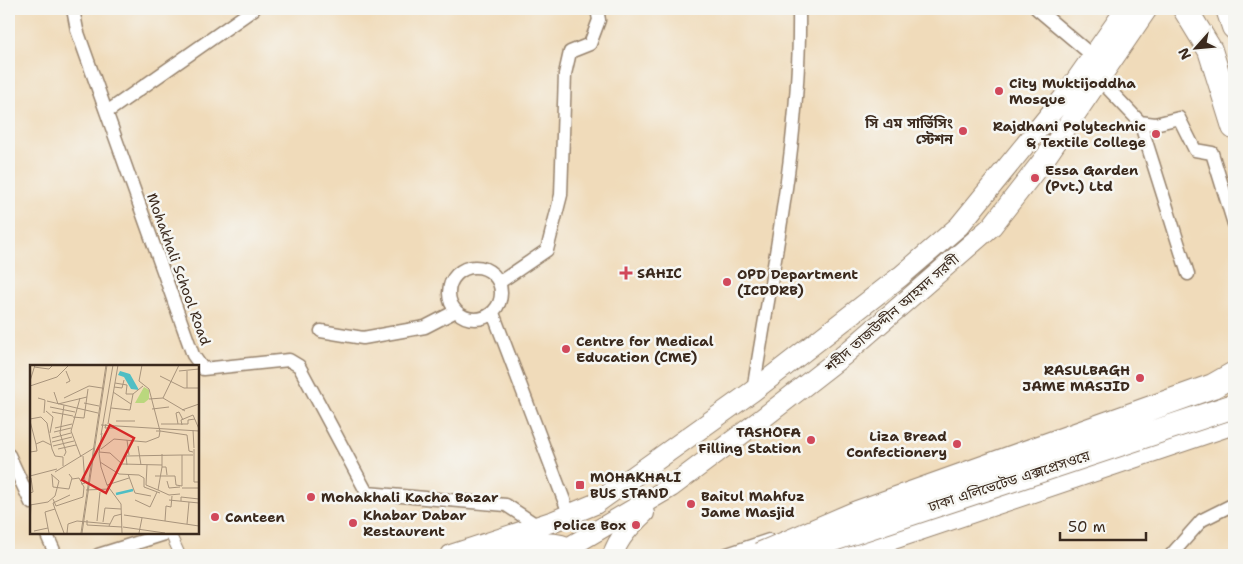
<svg xmlns="http://www.w3.org/2000/svg" width="1243" height="564" font-family="'Shantell Sans','Noto Sans Bengali',sans-serif">
<style>
.lines{fill:none;stroke-linecap:round;stroke-linejoin:round}
.pedestrian-casing{stroke:#96826c;stroke-width:12}
.minor-casing{stroke:#96826c;stroke-width:15}
.primary-casing{stroke:#96826c;stroke-width:22}
.motorway-casing{stroke:#96826c;stroke-width:26}
.pedestrian{stroke:#fff;stroke-width:10}
.minor{stroke:#fff;stroke-width:12}
.primary{stroke:#fff;stroke-width:20}
.motorway{stroke:#fff;stroke-width:24}
.tram{stroke:#3b2a1e;stroke-width:1}
.rail-casing{stroke:#3b2a1e;stroke-width:5}
.rail{stroke:#f6f6f2;stroke-width:3;stroke-dasharray:9;stroke-linecap:butt}
.motorway-bridge-casing{stroke:#96826c;stroke-width:26;stroke-linecap:butt}
.motorway-bridge{stroke:#fff;stroke-width:24}
.poi-dot{fill:#d1495b;stroke:#f6f6f2;stroke-width:2}
.labels{text-anchor:middle;dominant-baseline:central;stroke-width:5;stroke-linejoin:round;paint-order:stroke}
.poi-label{font-size:14px;font-weight:bold;fill:#3b2a1e;stroke:#f6f6f2;text-anchor:start}
.street-label{font-size:14px;fill:#3b2a1e;stroke:#f6f6f2}
.inset-river{fill:none;stroke:#4fbec4;stroke-width:2.5}
.inset-road{fill:none;stroke:#a8947c;stroke-width:1}
.view{fill:#d62828;fill-opacity:0.15;stroke:#d62828;stroke-width:2.5}
.inset-edge{fill:none;stroke:#3b2a1e;stroke-width:2.5}
</style>
<rect width="100%" height="100%" fill="#f6f6f2"/>
<filter id="ink" filterUnits="userSpaceOnUse"><feTurbulence type="fractalNoise" baseFrequency=".02" numOctaves="2"/><feDisplacementMap in="SourceGraphic" scale="10" xChannelSelector="R" yChannelSelector="G"/><feConvolveMatrix kernelMatrix="1 2 1 2 8 2 1 2 1" color-interpolation-filters="sRGB"/></filter>
<filter id="wash" filterUnits="userSpaceOnUse"><feTurbulence type="fractalNoise" baseFrequency=".0096" numOctaves="4" result="noise"/><feDisplacementMap in="SourceGraphic" scale="20" xChannelSelector="R" yChannelSelector="G"/><feGaussianBlur stdDeviation="1.12" result="paint"/><feColorMatrix in="noise" values="0 0 0 0 0 0 0 0 0 0 0 0 0 0 0 0 0 1.4 0 .05"/><feComposite in="paint" operator="in"/></filter>
<g filter="url(#wash)">
<rect width="100%" height="100%" fill="#f0dbba"/>
</g>
<g filter="url(#ink)">
<g class="lines">
<g class="pedestrian-casing">
<path id="pedestrian" d="M170 533 180 555"/>
</g>
<g class="minor-casing">
<path id="minor" d="M73 9 77 30 193 355 203 369 289 360 299 366 367 493 506 505 538 526
M1037 9 1094 57
M1099 79 1140 122 1155 124 1179 118 1195 150 1212 153 1234 224
M107 112 254 9
M1140 122 1188 274
M449 293a26 26 0 1 1 52 0a26 26 0 1 1-52 0Z
M500 282 547 250 561 195 565 74 570 52 590 44 599 20 597 9
M493 313 570 516
M321 331 363 338 425 327 456 311
M753 391C773 265 801 137 799 9
M9 455 31 503
M46 533 56 555
M98 555 168 533
M724 555 769 540
M1171 555 1202 520 1234 504"/>
</g>
<g class="primary-casing">
<path id="primary" d="M451 555 554 521 595 504 753 391 901 276 959 226 1065 96 1126 9
M490 555C516 549 548 535 573 550
M556 555 671 487 763 418 844 355 992 226 1048 154 1147 9
M613 555C618 538 631 525 644 513"/>
</g>
<g class="motorway-casing">
<path id="motorway" d="M1185 9 1210 50 1234 127
M1228 9 1234 27
M840 555 1234 422"/>
</g>
<use href="#pedestrian" class="pedestrian"/>
<use href="#minor" class="minor"/>
<use href="#primary" class="primary"/>
<use href="#motorway" class="motorway"/>
<path class="tram" d="M783 555 962 496 1052 471 1234 408"/>
<g class="rail-casing">
<path id="rail" d="M747 555 958 486 1048 460 1234 397"/>
</g>
<use href="#rail" class="rail"/>
<g class="motorway-bridge-casing">
<path id="motorway-bridge" d="M812 546 1234 406
M759 555 857 513 1213 386 1234 374"/>
</g>
<use href="#motorway-bridge" class="motorway-bridge"/>
</g>
</g>
<g class="poi-dot">
<circle cx="999" cy="91" r="5"/>
<circle cx="963" cy="131" r="5"/>
<circle cx="1156" cy="134" r="5"/>
<circle cx="1035" cy="178" r="5"/>
<path d="M623.5 265.5h5v5h5v5h-5v5h-5v-5h-5v-5h5z"/>
<circle cx="727" cy="282" r="5"/>
<circle cx="566" cy="349" r="5"/>
<circle cx="1140" cy="378" r="5"/>
<circle cx="811" cy="440" r="5"/>
<circle cx="957" cy="444" r="5"/>
<rect x="575" y="480" width="10" height="10" rx="2.5"/>
<circle cx="311" cy="497" r="5"/>
<circle cx="691" cy="504" r="5"/>
<circle cx="215" cy="517" r="5"/>
<circle cx="353" cy="523" r="5"/>
<circle cx="636" cy="525" r="5"/>
</g>
<g class="labels">
<g class="poi-label">
<text x="1009" y="83">City Muktijoddha<tspan x="1009" dy="16">Mosque</tspan></text>
<text x="953" y="123" text-anchor="end">সি এম সার্ভিসিং<tspan x="953" dy="16">স্টেশন</tspan></text>
<text x="1146" y="126" text-anchor="end">Rajdhani Polytechnic<tspan x="1146" dy="16">&amp; Textile College</tspan></text>
<text x="1045" y="170">Essa Garden<tspan x="1045" dy="16">(Pvt.) Ltd</tspan></text>
<text x="637" y="273">SAHIC</text>
<text x="737" y="274">OPD Department<tspan x="737" dy="16">(ICDDRB)</tspan></text>
<text x="576" y="341">Centre for Medical<tspan x="576" dy="16">Education (CME)</tspan></text>
<text x="1130" y="370" text-anchor="end">RASULBAGH<tspan x="1130" dy="16">JAME MASJID</tspan></text>
<text x="801" y="432" text-anchor="end">TASHOFA<tspan x="801" dy="16">Filling Station</tspan></text>
<text x="947" y="436" text-anchor="end">Liza Bread<tspan x="947" dy="16">Confectionery</tspan></text>
<text x="590" y="477">MOHAKHALI<tspan x="590" dy="16">BUS STAND</tspan></text>
<text x="701" y="496">Baitul Mahfuz<tspan x="701" dy="16">Jame Masjid</tspan></text>
<text x="321" y="497">Mohakhali Kacha Bazar</text>
<text x="363" y="515">Khabar Dabar<tspan x="363" dy="16">Restaurent</tspan></text>
<text x="225" y="517">Canteen</text>
<text x="626" y="525" text-anchor="end">Police Box</text>
</g>
<g class="street-label">
<text transform="translate(179 269) rotate(70)">Mohakhali School Road</text>
<text transform="translate(892 313) rotate(-41)">শহীদ তাজউদ্দীন আহমদ সরণী</text>
<text transform="translate(1009 481) rotate(-18)">ঢাকা এলিভেটেড এক্সপ্রেসওয়ে</text>
</g>
</g>
<g transform="translate(30 365)">
<rect width="169" height="169" fill="#f0dbba"/>
<path d="M114 22 119 25V34L114 38H105Z" fill="#bad77e"/>
<path d="M90 6 100 9 109 25 101 24 94 12 88 10Z" fill="#4fbec4"/>
<path class="inset-river" d="M86 129 103 125"/>
<path class="inset-road" d="M112 0 109 16 119 24 130 66 157 70 159 86 163 87M4 2 19 4 23 0M149 6 169 4M157 6V23M130 11 154 23H169M0 16 5 0M36 18 40 16 36 6M85 18 97 20 96 29H103L113 21M0 21 27 12 39 0M84 22 92 23 94 15M24 27 28 39 57 32M83 27 101 39M8 33 15 35 14 48M34 33 59 21 72 23M50 33 41 66 51 92M133 33 155 46M119 34 133 33 149 0M17 36 68 48M54 38 69 41M34 40 30 68 36 87 34 91M20 42 45 47M81 43 100 45 103 29M122 44 139 42M152 45 169 39M16 46 23 52 20 68M22 47 43 51M43 52 54 53 58 24M0 54 11 52 17 58 22 84 25 91 33 92V101M0 56 6 79M86 56H105M76 59 75 63H87M78 59 88 0M131 59H158V55L165 54M148 59 146 48 149 47 153 55M71 60 169 66M152 60 151 55 163 50 169 64M25 63 42 59M163 65 164 83M24 67 41 63M72 68 69 88 71 102 77 120 91 139 92 168M71 70 83 0M22 73 41 68M97 75 99 90M22 77 42 72M23 81 44 76M108 81 111 100M28 84 46 80M71 84 84 74 116 77 129 72 130 66H126M164 84V117H169M0 87 7 86 6 79 13 76 21 80M69 87 80 88 92 99 132 100M132 89V102H136L137 110M70 97 89 109 109 110 114 113V122L130 128M97 100 96 91 152 90M117 100 116 120 128 125 132 102M25 107 64 83M98 109 105 128 121 131M22 110 23 122 39 124 42 113 39 109M0 111 27 104M125 111H145L146 120 152 121V90H163M137 116 139 123 150 122M51 119 55 118 53 91M77 120 99 113M152 123H169M56 125 79 124M128 125 139 130 150 129M0 128 3 127 1 113M23 134 26 141 53 132 54 122 49 113 42 114M105 135 120 142 127 127M139 135 169 138M151 136V132L169 134M0 140 18 137 25 131 29 116 21 109M25 144 23 138 40 130M94 150 169 161M57 155V160L92 162M67 156 70 127M135 156 136 141 141 142 142 131M73 157 75 143 91 144M157 159 159 137M0 161 1 139M79 161 84 151 92 149M93 162 135 168M18 163 15 147 25 144 34 168M4 166 18 163 19 168M37 168 38 159 47 156 80 159M51 168 76 0M52 168 77 0M109 168 112 153"/>
<path class="view" d="M80 60 104 73 76 128 52 115Z"/>
<rect width="169" height="169" class="inset-edge"/>
</g>
<rect width="1243" height="564" fill="none" stroke="#f6f6f2" stroke-width="30"/>
<g transform="translate(1196 48) rotate(243)" stroke="#f6f6f2" stroke-width="4" paint-order="stroke">
<path d="M0-4L9 19L0 12L-9 19Z" fill="#3b2a1e"/>
<text y="-8" font-size="14" font-weight="bold" text-anchor="middle" fill="#3b2a1e">N</text>
</g>
<path d="M1060 532v8h86v-8" fill="none" stroke="#3b2a1e" stroke-width="2.5"/>
<text x="1068" y="532" font-size="15" fill="#3b2a1e" stroke="#f6f6f2" stroke-width="4" paint-order="stroke">50 m</text>
</svg>
